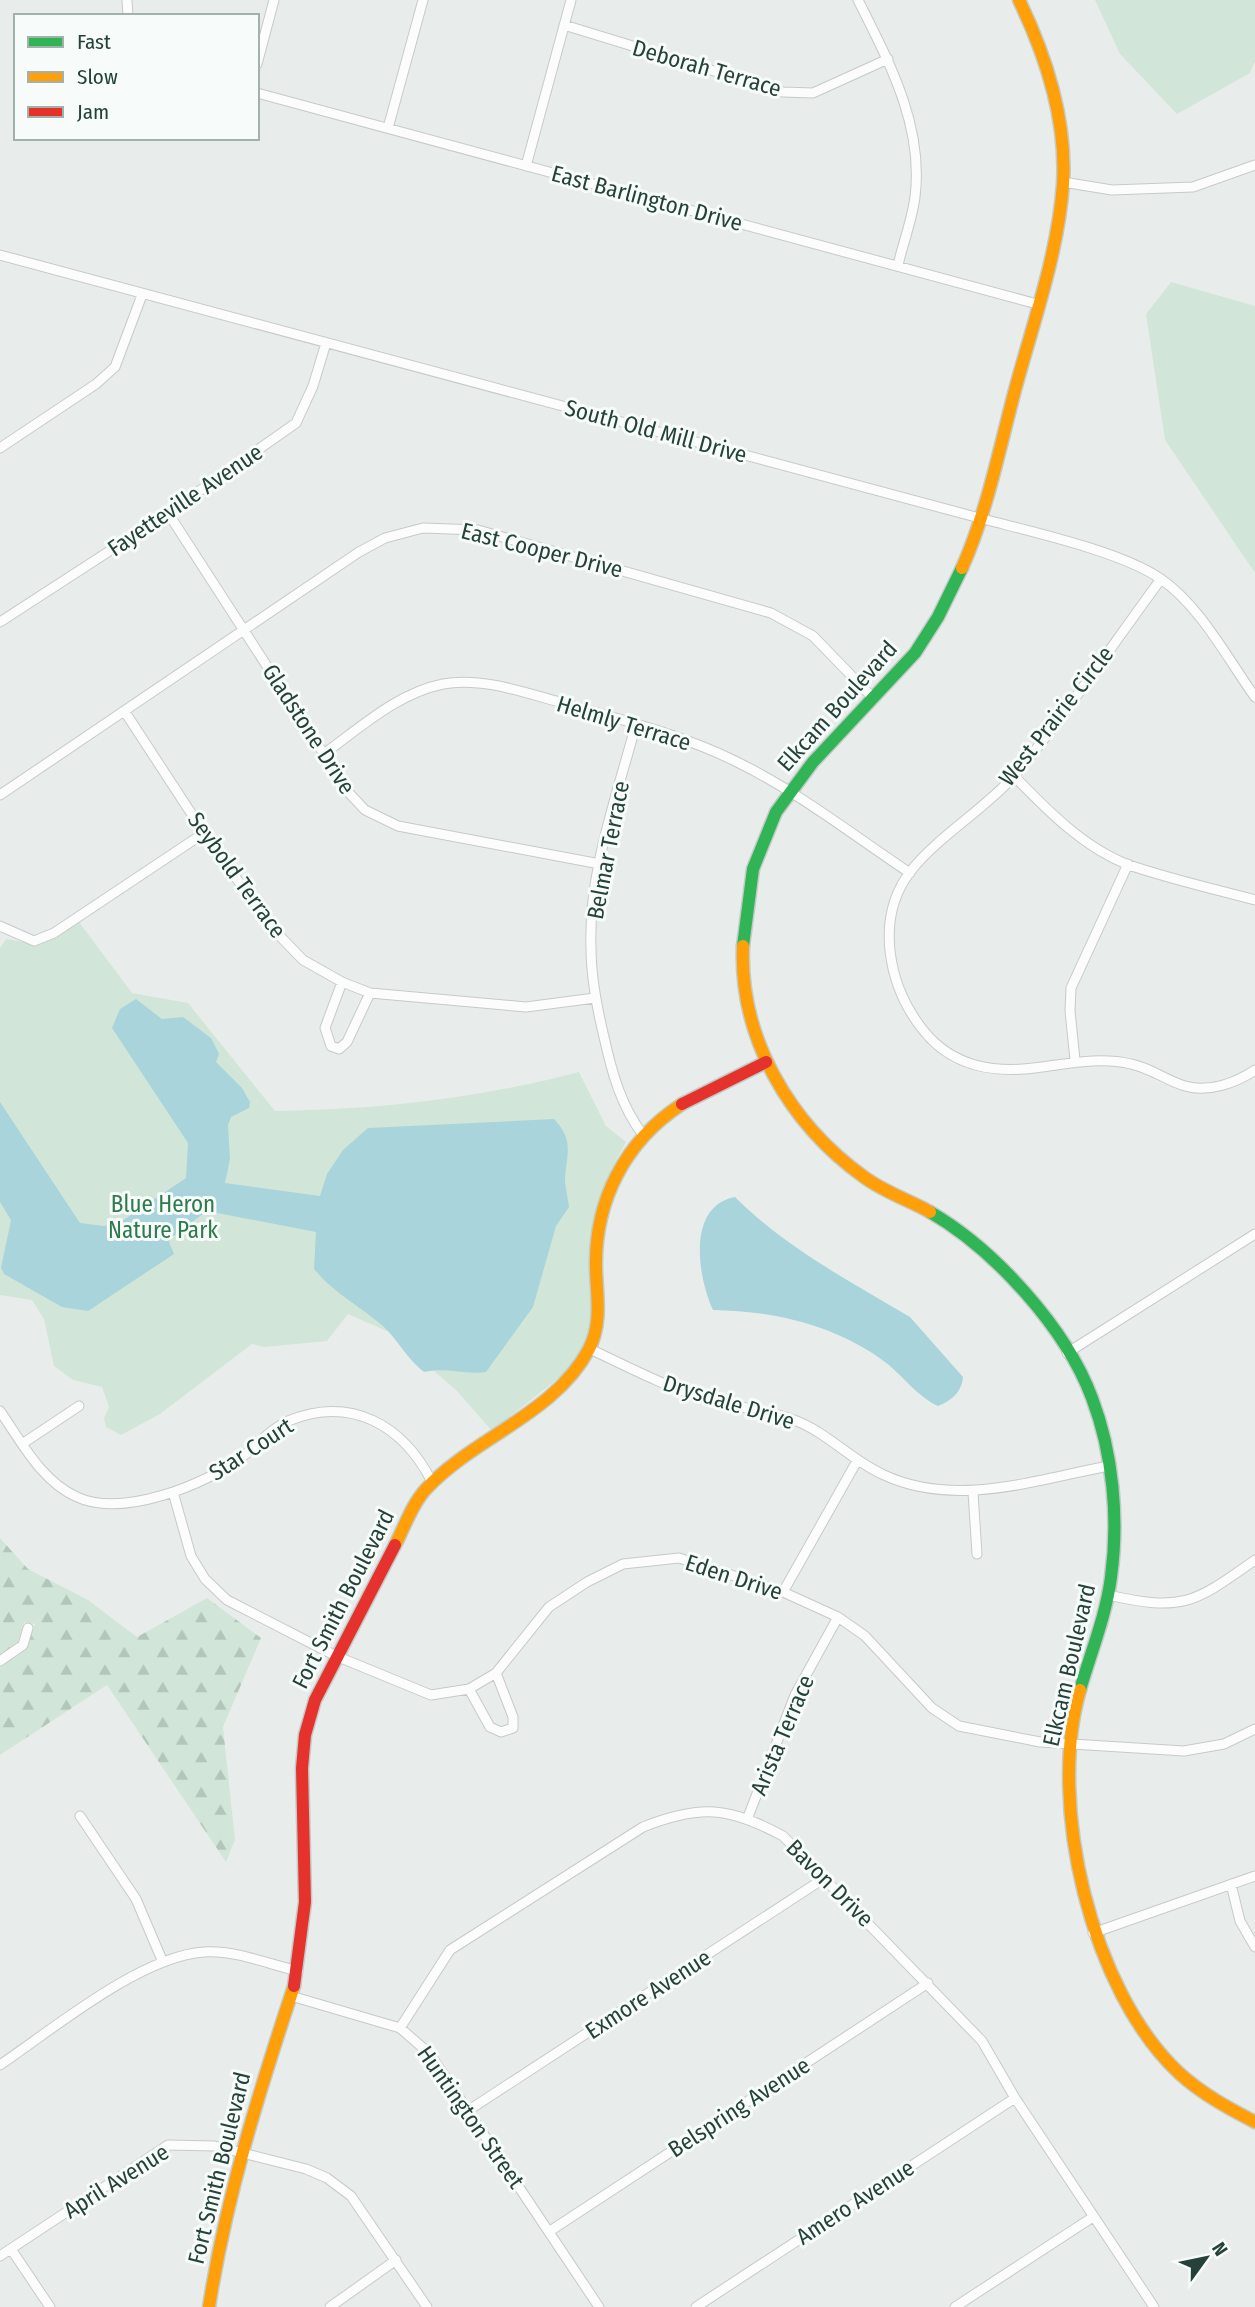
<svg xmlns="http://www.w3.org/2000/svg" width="1255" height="2307" font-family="'Fira Sans Condensed',sans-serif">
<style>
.green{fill:#d1e6d8}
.forest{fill:url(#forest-firs)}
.water{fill:#a9d4db}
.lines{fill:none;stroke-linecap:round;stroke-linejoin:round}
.street-casing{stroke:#c5cac8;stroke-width:11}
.fast-casing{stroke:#c3cbc8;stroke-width:15}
.slow-casing{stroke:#c3cbc8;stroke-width:15}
.jam-casing{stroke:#c3cbc8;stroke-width:15}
.street{stroke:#fcfcfc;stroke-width:9}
.fast{stroke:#30b455;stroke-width:12}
.slow{stroke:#ff9f0a;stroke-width:12}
.jam{stroke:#e5322d;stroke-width:12}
.labels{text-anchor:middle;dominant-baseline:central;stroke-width:6;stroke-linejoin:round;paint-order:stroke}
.street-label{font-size:23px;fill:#24423a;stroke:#f7fbf9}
.park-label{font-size:23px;fill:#2d7a4b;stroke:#f7fbf9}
</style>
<defs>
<pattern id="forest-firs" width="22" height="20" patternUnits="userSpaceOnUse" patternTransform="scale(1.75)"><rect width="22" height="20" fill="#d1e6d8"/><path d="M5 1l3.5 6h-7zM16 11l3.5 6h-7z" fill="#b3c6ba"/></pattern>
</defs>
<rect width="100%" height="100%" fill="#e8edeb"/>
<path class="green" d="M1095 0H1255V61L1250 73 1177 114 1120 54Z
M1171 282 1255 306V573L1165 440 1146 314Z
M76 918 132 993 188 1003 275 1111C377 1110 481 1098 579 1072L606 1126 626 1142 611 1170 592 1224 594 1303 586 1340 576 1364 492 1431 457 1391 391 1333 348 1314 327 1341 264 1347 252 1344 160 1414 121 1435 106 1427 104 1418 109 1407 102 1387 73 1380 54 1366 44 1319 32 1300 0 1295V948L6 939 35 944Z"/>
<path class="forest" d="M0 1538 28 1569 88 1600 137 1637 207 1598 261 1638 223 1727 235 1840 226 1862 107 1685 0 1755V1667L26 1649 35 1624 24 1622 18 1642 0 1655Z"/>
<path class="water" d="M136 999 162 1019 183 1017 211 1038 219 1054 216 1062 242 1088 250 1102 249 1108 231 1117 228 1125 230 1159 225 1183 320 1196 327 1174 343 1150 368 1128 554 1119C574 1140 567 1153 565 1178 565 1187 568 1198 569 1207L556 1226 533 1307 486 1372C464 1375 446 1367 424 1372 407 1359 398 1340 383 1326 360 1306 333 1293 314 1269L316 1232 207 1211 172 1237 169 1242 174 1254 88 1311 62 1307 4 1274 1 1268 11 1220 0 1202V1102L80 1223 104 1226 119 1223 186 1178 188 1143 112 1028 120 1009Z
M735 1197C787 1249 848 1280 910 1317L963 1377C962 1392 951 1401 938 1406 919 1398 902 1375 885 1362 835 1325 774 1311 713 1310 698 1278 686 1206 735 1197Z"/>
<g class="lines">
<g class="street-casing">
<path id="street" d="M127 0 128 16
M858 0C889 62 924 126 915 197 912 220 903 243 898 265
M564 25 783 92 813 93 888 59
M257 64 274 0
M257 93 1037 304
M388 128 423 0
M526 166 571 0
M1063 182 1112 190 1193 187 1255 165
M0 255 972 516C1023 530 1119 550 1161 579 1201 607 1227 658 1255 697
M0 448 96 384 115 367 142 295
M168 513 349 793 365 810 398 826 600 864
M1161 579C1113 644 1067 713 1015 775 985 809 937 837 910 872 874 920 889 987 923 1030 953 1068 996 1074 1042 1067 1072 1063 1101 1057 1131 1064 1151 1068 1167 1081 1185 1086 1208 1093 1236 1083 1255 1070
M0 622 168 513 296 423 313 386 326 343
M125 712 204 833 272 928 303 960 342 982 370 993 526 1007 595 998
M636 724C617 796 588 873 591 948 591 978 597 1008 604 1037 612 1073 621 1106 643 1135
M325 753C361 727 398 693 443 684 483 677 526 693 563 703 621 720 681 734 735 761 797 791 853 835 910 873
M1014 776C1047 810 1084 848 1129 865 1170 879 1214 889 1255 900
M0 795 359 552 385 538 423 528 478 530 771 613 813 636 873 698
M0 926 34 941 54 933 204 833
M342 982 325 1028 331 1046 339 1049 347 1042 370 993
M1075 1060 1070 1011 1071 988 1128 864
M590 1349C628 1367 666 1387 707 1399 736 1408 766 1409 794 1420 827 1432 852 1461 884 1475 955 1508 1036 1480 1108 1466
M1067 1353 1255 1234
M0 1411C21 1441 41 1481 77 1497 122 1518 205 1485 242 1457 257 1446 270 1429 288 1421 351 1395 403 1425 432 1482
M22 1444 79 1406
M173 1492 191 1556 205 1579 227 1600 336 1656 431 1695 469 1689 496 1673 549 1607 587 1582 623 1564 679 1558 783 1592 838 1617 865 1636 932 1708 959 1726 1040 1742 1184 1751 1224 1744 1255 1729
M973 1492 977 1554
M783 1592 857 1461
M1108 1595C1184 1612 1194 1603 1255 1560
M0 1661 23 1645 28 1628
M469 1689 490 1727 501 1732 513 1728V1717L496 1673
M80 1816 136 1899 162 1960
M748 1817 795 1695 838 1617
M1231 1884 1240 1921 1255 1947
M1093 1933 1255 1876
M291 1996 400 2028 430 2054 599 2307
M400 2028 450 1950 643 1827C701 1804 729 1807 783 1836L982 2041 1015 2098 1154 2307
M0 2065C53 2029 141 1956 204 1952 235 1950 268 1964 298 1971
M469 2110 826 1877
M550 2231 928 1983
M11 2249 50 2307
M0 2256 168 2145 215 2146 306 2169 327 2178 351 2196 427 2307
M330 2307 396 2260
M696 2307 1015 2098
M955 2307 1093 2217"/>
</g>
<g class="fast-casing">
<path id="fast" d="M743 946 753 869 776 812 813 762 915 653 938 617 962 568
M930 1212C994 1249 1066 1328 1092 1398 1113 1453 1119 1519 1111 1577 1106 1616 1091 1652 1080 1690"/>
</g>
<g class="slow-casing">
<path id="slow" d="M962 568C987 512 999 450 1015 390 1033 323 1058 254 1063 184 1067 120 1046 56 1019 0
M743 946C739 1038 790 1124 864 1177 884 1192 909 1200 930 1212
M395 1545C404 1528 412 1504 426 1489 474 1437 555 1414 589 1349 602 1324 597 1297 596 1270 594 1202 624 1142 682 1104
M1080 1690C1047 1803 1091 1991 1179 2073 1202 2094 1228 2108 1255 2122
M209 2307C226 2197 259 2092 294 1986"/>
</g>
<g class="jam-casing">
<path id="jam" d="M682 1104 766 1062
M294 1986 305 1902 302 1768 305 1735 315 1700 395 1545"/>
</g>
<use href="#street" class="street"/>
<use href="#fast" class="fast"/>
<use href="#slow" class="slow"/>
<use href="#jam" class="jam"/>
</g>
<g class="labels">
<g class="street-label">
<text transform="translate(707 68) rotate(16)">Deborah Terrace</text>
<text transform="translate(647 198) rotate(15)">East Barlington Drive</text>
<text transform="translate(656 431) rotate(15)">South Old Mill Drive</text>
<text transform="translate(185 500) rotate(-34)">Fayetteville Avenue</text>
<text transform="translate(542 550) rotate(14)">East Cooper Drive</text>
<text transform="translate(837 706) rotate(-48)">Elkcam Boulevard</text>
<text transform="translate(1056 716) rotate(-52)">West Prairie Circle</text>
<text transform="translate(624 723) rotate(17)">Helmly Terrace</text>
<text transform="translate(309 729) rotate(57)">Gladstone Drive</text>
<text transform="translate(608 850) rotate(-79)">Belmar Terrace</text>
<text transform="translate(237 875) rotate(54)">Seybold Terrace</text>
<text transform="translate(729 1402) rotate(17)">Drysdale Drive</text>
<text transform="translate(251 1449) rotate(-33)">Star Court</text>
<text transform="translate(734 1577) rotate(18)">Eden Drive</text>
<text transform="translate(343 1599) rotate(-63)">Fort Smith Boulevard</text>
<text transform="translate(1069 1665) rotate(-77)">Elkcam Boulevard</text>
<text transform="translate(782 1735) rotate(-67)">Arista Terrace</text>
<text transform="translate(830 1883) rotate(45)">Bavon Drive</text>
<text transform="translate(648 1994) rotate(-33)">Exmore Avenue</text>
<text transform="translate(739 2107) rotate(-33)">Belspring Avenue</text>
<text transform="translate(471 2117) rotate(55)">Huntington Street</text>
<text transform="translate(219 2168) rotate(-76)">Fort Smith Boulevard</text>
<text transform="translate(116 2181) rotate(-32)">April Avenue</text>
<text transform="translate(855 2202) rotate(-33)">Amero Avenue</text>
</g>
<g class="park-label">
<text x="163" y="1204">Blue Heron<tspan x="163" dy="26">Nature Park</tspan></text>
</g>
</g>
<rect x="14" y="14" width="245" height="126" fill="#f7fbf9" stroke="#a3b1ad" stroke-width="2"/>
<rect x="28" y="37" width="35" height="10" fill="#30b455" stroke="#a3b1ad" stroke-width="2"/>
<text x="77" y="49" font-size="21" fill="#24423a">Fast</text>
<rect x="28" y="72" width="35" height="10" fill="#ff9f0a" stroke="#a3b1ad" stroke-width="2"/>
<text x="77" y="84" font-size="21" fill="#24423a">Slow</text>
<rect x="28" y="107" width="35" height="10" fill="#e5322d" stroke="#a3b1ad" stroke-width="2"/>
<text x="77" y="119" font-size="21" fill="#24423a">Jam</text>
<g transform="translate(1206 2258) rotate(57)" stroke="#f7fbf9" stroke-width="5" paint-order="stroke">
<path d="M0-5L12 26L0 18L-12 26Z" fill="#24423a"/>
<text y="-10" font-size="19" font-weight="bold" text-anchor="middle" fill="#24423a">N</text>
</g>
</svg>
